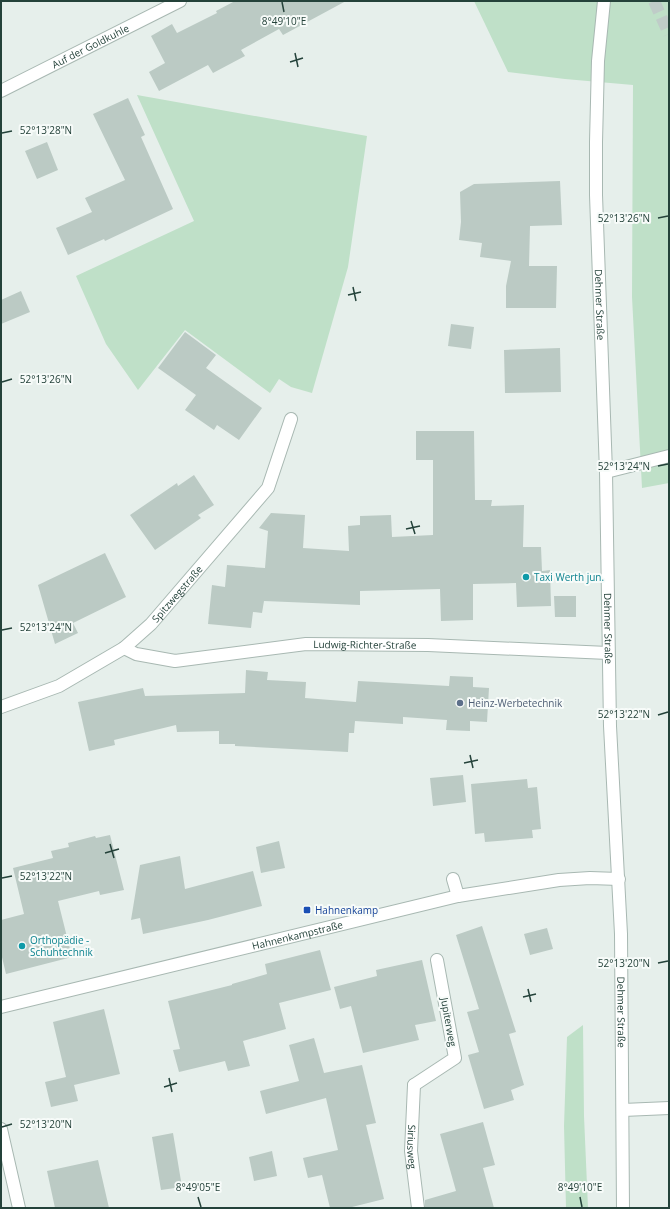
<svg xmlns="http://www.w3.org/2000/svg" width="670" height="1209" font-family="'Open Sans',sans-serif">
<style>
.green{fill:#bfe0c8}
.building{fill:#bbcac4}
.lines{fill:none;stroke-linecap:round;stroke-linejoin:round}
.motorway-tunnel{stroke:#bfccc8;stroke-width:12;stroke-dasharray:12 6;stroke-linecap:butt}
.service-casing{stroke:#a8b8b2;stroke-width:14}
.minor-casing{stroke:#a8b8b2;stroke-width:14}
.tertiary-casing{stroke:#a8b8b2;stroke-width:14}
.service{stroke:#fff;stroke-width:12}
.minor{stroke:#fff;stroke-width:12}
.tertiary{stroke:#fff;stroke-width:12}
.ticks{fill:none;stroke:#24423a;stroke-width:1.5}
.culture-dot{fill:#0f9aa8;stroke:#f7fbf9;stroke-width:1.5}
.service-dot{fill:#5c6f8a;stroke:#f7fbf9;stroke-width:1.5}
.transit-dot{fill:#1a4fb4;stroke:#f7fbf9;stroke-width:1.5}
.labels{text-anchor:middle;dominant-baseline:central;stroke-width:4;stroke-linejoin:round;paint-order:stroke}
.street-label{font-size:10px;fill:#24423a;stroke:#f7fbf9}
.culture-label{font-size:10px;fill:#0d838f;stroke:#f7fbf9;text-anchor:start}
.service-label{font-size:10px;fill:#4e5e75;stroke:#f7fbf9;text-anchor:start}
.transit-label{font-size:10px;fill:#164399;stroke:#f7fbf9;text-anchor:start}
.ticks-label{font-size:10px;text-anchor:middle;fill:#24423a;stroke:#f7fbf9;stroke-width:4;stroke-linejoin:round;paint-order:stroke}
</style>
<rect width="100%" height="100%" fill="#e6efeb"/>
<path class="green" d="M474 1H669V483L642 488 632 297 633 85 565 79 508 72Z
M137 95 367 136 348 267 312 393 291 387 279 379 270 393 185 330 138 390 106 344 76 276 194 221Z
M583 1025 584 1116 588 1208H566L564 1126 567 1037Z"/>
<path class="building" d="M235 1H346L283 35 279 29 241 50 245 56 213 73 208 65 159 91 149 72 165 63 151 36 172 24 177 33 217 13 216 11Z
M128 98 145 135 141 137 173 209 105 241 104 239 68 255 56 228 92 212 85 198 125 180 93 114Z
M47 142 58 170 37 179 25 151Z
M560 181 562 225 530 226 529 266H557L556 308H506V286L511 261 480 257 482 243 459 240 461 222 460 192 474 184Z
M21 291 30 312 1 324V300Z
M451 324 474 327 471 349 448 346Z
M185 332 216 355 206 368 262 408 239 440 217 425 214 430 185 410 196 395 158 368Z
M560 348 561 392 505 393 504 350Z
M416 431H474L475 500H492L491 506 524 505 523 547H541L542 571 550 570 551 606 517 607 516 583 473 584V620L441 621 440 589 360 591V605L264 601 262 613 253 612 251 628 208 624 212 585 225 587 227 565 265 568 268 531 259 528 271 513 305 515 303 548 349 551 348 526 360 525V516L391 515 392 537 433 535V460H416Z
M194 475 214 505 198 515 201 518 155 550 130 515 177 483 178 486Z
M105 553 126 597 73 623 78 633 55 644 38 585Z
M554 596H576V617H555Z
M246 670 268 672 267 680 306 682 305 698 356 702 358 681 449 686 450 676 473 677V687L489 688 487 722 470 721V731L446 730 447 720 403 717V724L355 721 354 733H349L348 752 235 746V744H219V731L177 732 176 725 114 740 115 745 89 751 78 702 143 688 145 696 245 693Z
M463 775 466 802 433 806 430 778Z
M527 779 528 788 537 787 541 829 532 830 533 838 485 842 484 833 475 834 471 784Z
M110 835 124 890 100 895 99 891 58 901 72 957 6 974 1 953V920L24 914 13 868 53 858 51 851 69 847 68 843 95 836 96 838Z
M279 841 285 868 261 873 256 847Z
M180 856 185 889 253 871 262 906 208 920 143 934 140 918 131 920 140 865Z
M482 926 516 1032 509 1034 524 1085 511 1090 514 1100 484 1109 468 1055 479 1052 467 1012 479 1009 456 935Z
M547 928 553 949 530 955 524 934Z
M320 950 331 990 279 1003 286 1029 243 1041 250 1066 228 1071 225 1061 179 1072 173 1050 180 1049 168 1001 232 985V984L267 974 265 964Z
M422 960 436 1021 415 1025 419 1040 363 1053 351 1006 340 1009 334 987 377 976 376 970Z
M104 1009 120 1074 74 1085 78 1101 51 1107 45 1082 66 1077 53 1022Z
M314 1038 324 1073 362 1065 376 1123 366 1125 384 1199 348 1208H330L322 1175 308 1178 303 1158 338 1150 326 1098 266 1114 260 1091 299 1081 289 1045Z
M483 1122 495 1165 483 1168 494 1208H425V1200L456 1191 440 1134Z
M173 1133 182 1187 161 1190 152 1137Z
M272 1151 277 1176 254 1181 249 1157Z
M98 1160 109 1208H55L47 1171Z"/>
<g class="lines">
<path class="motorway-tunnel" d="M654 1 669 34"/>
<g class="service-casing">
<path id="service" d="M606 472 669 456
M453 879 458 896
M414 1085 455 1058 437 960"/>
</g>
<g class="minor-casing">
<g id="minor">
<path id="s1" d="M1 91 180 1"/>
<path id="s2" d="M124 648 136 654 175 661 306 644 428 645 608 653"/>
<path id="s3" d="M1 707 59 686 124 648 151 624 268 488 291 419"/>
<path id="s4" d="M1 1007 458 896 559 880 590 878 619 879"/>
<path id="s5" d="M414 1085 411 1151 418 1208"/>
<path d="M623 1110 669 1108"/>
<path d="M1 1129 19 1208"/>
</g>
</g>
<g class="tertiary-casing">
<g id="tertiary">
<path id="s6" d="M604 1 598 61 596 142V195L606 472 610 726 621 934 623 1208"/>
</g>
</g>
<use href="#service" class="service"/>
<use href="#minor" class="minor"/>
<use href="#tertiary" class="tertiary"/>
</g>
<path class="ticks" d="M282 2 284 12M295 53 298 67M290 62 303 58M2 133 12 131M658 218 668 216M353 287 356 301M348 295 361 292M2 382 12 379M658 466 668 464M411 521 415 534M406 529 420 526M2 630 12 628M658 715 668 712M470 755 473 768M464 763 478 760M110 844 114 858M105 853 119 849M2 878 12 876M658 963 668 961M528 989 531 1002M523 997 536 994M169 1078 172 1092M164 1087 177 1083M2 1127 12 1124M198 1197 201 1207M580 1197 582 1207"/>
<g class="culture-dot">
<circle cx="526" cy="577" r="4"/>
<circle cx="22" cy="946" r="4"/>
</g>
<circle class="service-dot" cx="460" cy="703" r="4"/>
<rect class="transit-dot" x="303" y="906" width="8" height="8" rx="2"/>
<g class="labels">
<g class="street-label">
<text stroke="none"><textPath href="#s1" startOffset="100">Auf der Goldkuhle</textPath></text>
<text stroke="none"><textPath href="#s6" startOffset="304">Dehmer Straße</textPath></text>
<text stroke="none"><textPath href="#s3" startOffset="213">Spitzwegstraße</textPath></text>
<text stroke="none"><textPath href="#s6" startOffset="628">Dehmer Straße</textPath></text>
<text stroke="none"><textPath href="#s2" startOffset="244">Ludwig-Richter-Straße</textPath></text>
<text stroke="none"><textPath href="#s4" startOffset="305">Hahnenkampstraße</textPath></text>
<text stroke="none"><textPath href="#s6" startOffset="1012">Dehmer Straße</textPath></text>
<text transform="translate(449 1022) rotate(80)">Jupiterweg</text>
<text stroke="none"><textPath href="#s5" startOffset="62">Siriusweg</textPath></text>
</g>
<g class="culture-label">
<text x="534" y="577">Taxi Werth jun.</text>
<text x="30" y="940">Orthopädie -<tspan x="30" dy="12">Schuhtechnik</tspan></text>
</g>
<g class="service-label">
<text x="468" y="703">Heinz-Werbetechnik</text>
</g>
<g class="transit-label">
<text x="315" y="910">Hahnenkamp</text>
</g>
</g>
<g class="ticks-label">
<text x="284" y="25">8°49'10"E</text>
<text x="46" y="134">52°13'28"N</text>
<text x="624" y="222">52°13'26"N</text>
<text x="46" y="383">52°13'26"N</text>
<text x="624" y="470">52°13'24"N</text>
<text x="46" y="631">52°13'24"N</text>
<text x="624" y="718">52°13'22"N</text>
<text x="46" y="880">52°13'22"N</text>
<text x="624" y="967">52°13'20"N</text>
<text x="46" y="1128">52°13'20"N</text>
<text x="198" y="1191">8°49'05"E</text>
<text x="580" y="1191">8°49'10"E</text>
</g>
<rect width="670" height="1209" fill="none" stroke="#24423a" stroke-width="4"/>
</svg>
